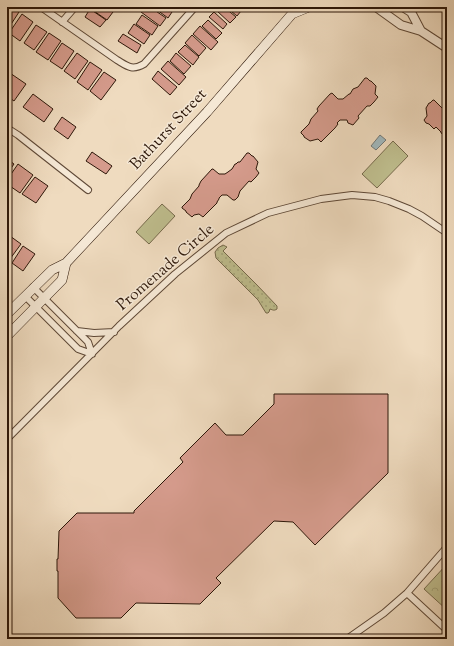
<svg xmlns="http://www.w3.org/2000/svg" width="454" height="646" font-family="'Sorts Mill Goudy',serif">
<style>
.grass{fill:url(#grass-dots);stroke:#766a4c}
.park{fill:url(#park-crowns);stroke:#766a4c}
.pitch{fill:#bfbe8e;stroke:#766a4c}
.water{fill:#a0b8be;stroke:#727876}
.building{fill:#d59b8c;stroke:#2d1709}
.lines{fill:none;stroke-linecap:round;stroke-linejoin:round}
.minor-casing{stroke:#5e4836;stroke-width:8}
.tertiary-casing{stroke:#5e4836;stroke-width:10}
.secondary-casing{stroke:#2d1709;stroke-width:10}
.minor{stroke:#f5e8d5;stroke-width:6}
.tertiary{stroke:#f5e8d5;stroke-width:8}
.secondary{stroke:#f5e8d5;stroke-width:9}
.labels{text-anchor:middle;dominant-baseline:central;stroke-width:3;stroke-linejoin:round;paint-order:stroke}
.street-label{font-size:16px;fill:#2d1709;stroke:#f5e8d5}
</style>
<defs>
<pattern id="grass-dots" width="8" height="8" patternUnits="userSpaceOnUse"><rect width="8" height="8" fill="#bfbe8e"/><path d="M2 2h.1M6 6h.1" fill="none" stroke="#a4a379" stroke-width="1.8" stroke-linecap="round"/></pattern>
<pattern id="park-crowns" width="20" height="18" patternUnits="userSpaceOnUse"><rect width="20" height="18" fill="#bfbe8e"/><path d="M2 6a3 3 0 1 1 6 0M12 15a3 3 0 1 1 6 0" fill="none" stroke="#a4a379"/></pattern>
</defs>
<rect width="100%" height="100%" fill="#efdbbf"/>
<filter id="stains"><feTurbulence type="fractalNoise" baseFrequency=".005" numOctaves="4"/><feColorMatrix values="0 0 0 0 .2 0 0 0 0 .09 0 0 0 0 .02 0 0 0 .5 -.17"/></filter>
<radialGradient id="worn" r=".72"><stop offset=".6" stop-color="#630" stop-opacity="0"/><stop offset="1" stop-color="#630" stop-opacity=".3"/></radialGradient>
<path class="grass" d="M223 245 227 247 223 251 257 285 277 306V309C274 311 273 310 270 309L269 312 268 313H266L258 300 216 258 215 252 218 248Z"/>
<path class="park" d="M447 564V610L424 589Z"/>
<path class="pitch" d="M393 141 408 156 377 188 362 174Z
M162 204 175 216 149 244 136 232Z"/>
<path class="water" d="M380 135 386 140 376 150 371 146Z"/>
<path class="building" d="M7 7H11L19 12 8 29 7 28Z
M93 7H106L113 12 107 20 91 9Z
M145 7H150L166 18 160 26 141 12Z
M153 7H171L174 9 168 18Z
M220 7H224L236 17 230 23 217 11Z
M226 7H236L241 11 237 16Z
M90 9 106 20 100 27 85 17Z
M214 12 227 24 223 29 209 17Z
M22 14 33 22 20 41 9 33Z
M142 15 158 26 152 35 136 24Z
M208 20 222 33 216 39 202 26Z
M134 24 150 35 144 44 128 33Z
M36 25 47 32 34 50 24 43Z
M200 26 218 42 211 50 193 34Z
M49 33 61 41 48 60 36 52Z
M123 34 141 45 137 53 118 41Z
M192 35 206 48 199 56 185 43Z
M62 43 74 51 62 69 50 61Z
M185 45 199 57 193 65 178 52Z
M77 53 88 61 75 79 64 71Z
M176 53 191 66 184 74 170 61Z
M168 61 186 77 179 85 161 69Z
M90 62 102 70 88 90 77 82Z
M7 71 26 84 14 101 7 96Z
M158 71 177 87 170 95 152 79Z
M104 72 116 80 101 100 90 91Z
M365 78H367L370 81H371L376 86 375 94 378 97 374 102 370 106H367L358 116 359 118 353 125 348 123 347 120H340L337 123 338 124 335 128 321 142 318 139 310 141 304 137V136L301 133V132L309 124 311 119 318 111 317 109 319 106 330 94 332 93 338 99H343L349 94H350L353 89 358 87Z
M33 94 53 109 44 122 23 107Z
M433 100H434L442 108H444L447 110V140L445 139 446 136 441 133V132L436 127 434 129 429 124 426 123 424 120 427 116 426 108 429 103H430Z
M62 117 76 127 68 139 54 129Z
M92 152 112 166 106 174 86 161Z
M247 153H249L252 156H253L258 162 256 169 259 173 256 177 251 182 249 181 240 191 238 197 235 200H233L227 195H222L219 198V199L217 202V203L203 217 199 214 194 215 192 217 186 212V211L182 208V207L190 199 192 194 199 186V185L201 181 212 169H213L219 174H225L228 172 232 169 235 164H236L238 162H240Z
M7 159 14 164 7 174Z
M18 164 33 175 20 193 7 184V180Z
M35 177 48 186 36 203 22 194Z
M10 236 21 244 10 259 7 257V240Z
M23 246 35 254 23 271 12 263Z
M274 394H388V473L315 545 293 522 274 521 216 578 221 583 200 604 136 603 121 618H76L58 598V571H57V559H58L59 531 77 513H134V511L183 462 180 458 215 423 226 435H243L274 404Z
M419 636 420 639H408V638Z"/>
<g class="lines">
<g class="minor-casing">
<path id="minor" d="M41 7 117 60C127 66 132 71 144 64L195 7
M62 22 75 7
M7 128 18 135 88 190
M33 287 88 342 92 354
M25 296 78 349 92 354
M77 331 94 333 114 332
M7 439 119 326 175 274 226 233 268 213 321 199 352 195 375 197 389 201 409 209 422 216 447 233
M407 593 447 630
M347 639 384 613 407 593 447 547"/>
</g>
<g class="tertiary-casing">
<path id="tertiary" d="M376 7 401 25 421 31 447 48
M403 7 411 12 421 31"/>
</g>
<g class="secondary-casing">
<path id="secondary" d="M292 14 309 7
M7 314 52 270 66 263 207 112 292 14 295 7
M7 336 62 280 66 263"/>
</g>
<use href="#minor" class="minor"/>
<use href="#tertiary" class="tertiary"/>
<use href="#secondary" class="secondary"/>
</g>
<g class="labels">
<g class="street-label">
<text transform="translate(169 130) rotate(-47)">Bathurst Street</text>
<text transform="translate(166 268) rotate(-41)">Promenade Circle</text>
</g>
</g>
<rect width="454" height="646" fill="none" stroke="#efdbbf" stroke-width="24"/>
<rect x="8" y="8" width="438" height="630" fill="none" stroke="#2d1709" stroke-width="2"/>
<rect x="12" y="12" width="430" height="622" fill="none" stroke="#2d1709"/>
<rect width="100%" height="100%" filter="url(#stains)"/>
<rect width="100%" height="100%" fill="url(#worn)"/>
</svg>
